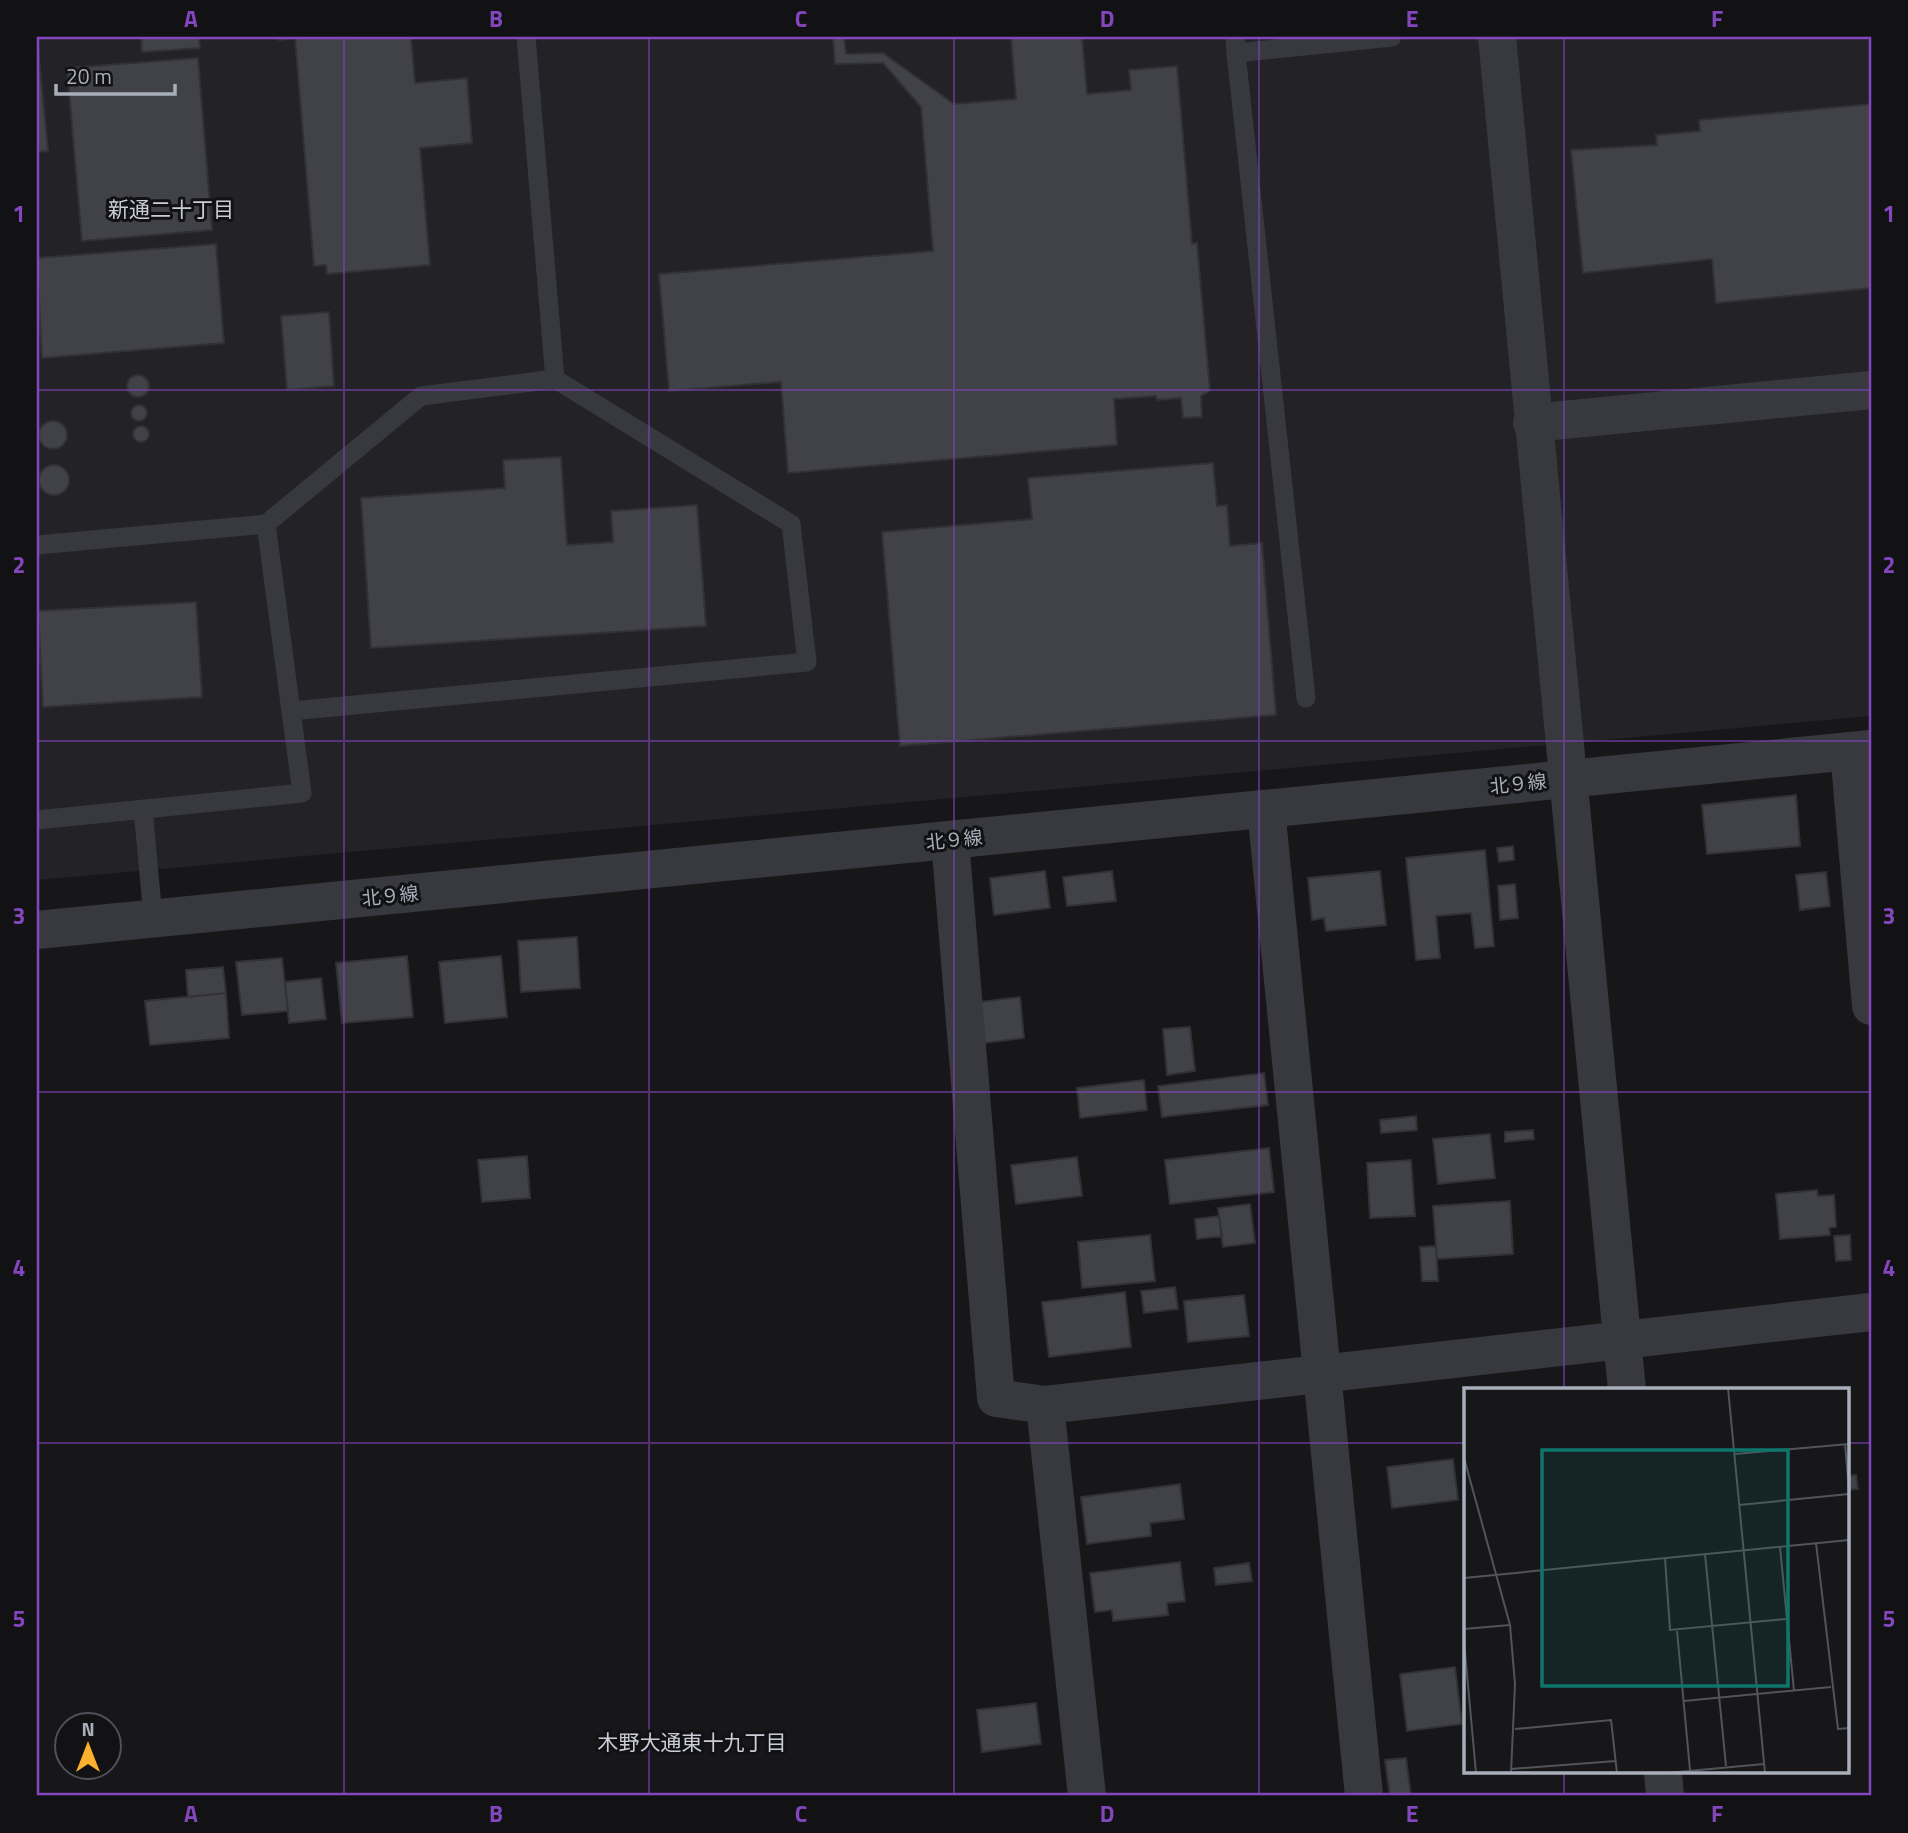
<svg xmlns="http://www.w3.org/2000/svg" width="1908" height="1833" font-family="'Titillium Web','Noto Sans JP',sans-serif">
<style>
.built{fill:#232327}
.building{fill:#414247;stroke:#313136;stroke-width:2}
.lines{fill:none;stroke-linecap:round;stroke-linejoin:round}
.service{stroke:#38393f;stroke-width:19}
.minor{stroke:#38393f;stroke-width:38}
.tertiary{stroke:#38393f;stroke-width:38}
.grid{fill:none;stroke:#8446be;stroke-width:2;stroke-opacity:0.55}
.labels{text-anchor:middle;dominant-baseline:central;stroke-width:6;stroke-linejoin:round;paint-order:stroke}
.street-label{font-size:19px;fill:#a9afba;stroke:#121215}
.neighbourhood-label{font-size:21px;fill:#cacdd6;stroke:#121215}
.inset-road{fill:none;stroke:#51545a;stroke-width:2}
.view{fill:#0f766e;fill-opacity:0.15;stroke:#0f766e;stroke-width:3.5}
.inset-edge{fill:none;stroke:#a9afba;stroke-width:3.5}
.neatline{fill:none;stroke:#8446be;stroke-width:2.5}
.grid-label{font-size:23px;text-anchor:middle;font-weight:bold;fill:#8446be}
</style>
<rect width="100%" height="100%" fill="#17171a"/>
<path class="built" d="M37 37H1871V716L37 880Z"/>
<path class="building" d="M37 37 48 151 37 152Z
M141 37H199L200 48 142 52Z
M279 37H411L415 83 467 78 472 143 420 148 430 265 327 274 326 265 314 266 295 38 279 40Z
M833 37H844L846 54 883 53 954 104 1016 99 1011 37H1082L1087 94 1131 90 1129 70 1177 66 1192 244 1197 243 1210 391 1201 396 1202 417 1183 418 1181 398 1157 400 1156 396 1114 399 1117 445 788 473 781 382 669 391 659 274 933 251 921 107 883 63 835 64Z
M198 58 212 230 82 241 67 68Z
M1871 104V288L1716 303 1712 259 1583 273 1571 150 1657 145 1656 135 1700 131 1699 120Z
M216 244 224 343 42 358 37 258Z
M329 312 334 386 287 390 281 316Z
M127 386a11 11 0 1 1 22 0a11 11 0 1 1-22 0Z
M131 413a8 8 0 1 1 16 0a8 8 0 1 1-16 0Z
M39 435a14 14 0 1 1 28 0a14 14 0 1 1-28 0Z
M133 434a8 8 0 1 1 16 0a8 8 0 1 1-16 0Z
M561 457 567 545 613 542 611 511 697 505 706 626 371 648 361 498 505 488 503 460Z
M1213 463 1217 506 1227 505 1230 546 1262 543 1276 715 900 746 882 532 1032 519 1028 478Z
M39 480a15 15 0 1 1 30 0a15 15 0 1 1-30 0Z
M196 602 202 697 43 707 38 611Z
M1796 795 1800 846 1707 854 1702 805Z
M1513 846 1514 860 1499 862 1497 848Z
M1485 850 1494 946 1475 948 1471 913 1436 916 1440 958 1416 960 1406 858Z
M1045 871 1050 908 994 915 990 878Z
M1112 871 1116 901 1067 906 1063 877Z
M1380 871 1386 925 1326 931 1324 918 1312 920 1308 878Z
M1826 872 1830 906 1800 910 1796 875Z
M1515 884 1518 918 1500 920 1498 886Z
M577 937 580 988 521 992 518 941Z
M407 956 413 1017 342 1023 336 963Z
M501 956 507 1017 445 1023 439 962Z
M282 958 288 1011 242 1015 236 962Z
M223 967 226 993 188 997 186 970Z
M321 978 326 1019 289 1023 285 982Z
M226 993 229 1038 150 1045 145 1001Z
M1020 997 1024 1038 976 1044 971 1003Z
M1190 1027 1195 1071 1167 1075 1163 1029Z
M1264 1073 1268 1105 1162 1117 1158 1086Z
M1144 1080 1147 1110 1080 1118 1077 1088Z
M1416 1116 1417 1130 1381 1133 1380 1120Z
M1533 1130 1534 1139 1505 1142V1132Z
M1490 1134 1495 1178 1438 1184 1433 1139Z
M1269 1148 1274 1192 1170 1204 1165 1160Z
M527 1156 530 1198 482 1202 478 1160Z
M1077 1157 1082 1196 1016 1204 1011 1165Z
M1411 1160 1415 1216 1370 1218 1367 1163Z
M1817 1190 1818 1196 1834 1195 1836 1227 1829 1228 1830 1235 1780 1239 1776 1194Z
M1510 1201 1513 1254 1437 1259 1433 1206Z
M1250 1204 1255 1243 1223 1247 1218 1208Z
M1219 1216 1222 1236 1197 1239 1195 1219Z
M1150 1235 1155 1281 1082 1288 1078 1242Z
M1850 1235 1851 1260 1836 1261 1834 1236Z
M1436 1246 1438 1281H1422L1420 1247Z
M1175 1287 1178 1309 1144 1313 1141 1291Z
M1125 1292 1131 1347 1049 1357 1042 1302Z
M1244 1295 1249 1336 1188 1342 1184 1301Z
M1453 1459 1458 1500 1392 1508 1387 1467Z
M1856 1475 1858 1489 1847 1490V1476Z
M1180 1484 1184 1519 1150 1523 1151 1536 1087 1544 1081 1497Z
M1180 1562 1185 1601 1167 1603 1168 1615 1113 1621 1112 1610 1095 1612 1090 1573Z
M1249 1563 1252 1581 1216 1585 1214 1568Z
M1455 1667 1462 1724 1407 1731 1400 1674Z
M1036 1703 1041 1744 982 1752 977 1710Z
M1406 1758 1411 1796H1390L1385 1760Z"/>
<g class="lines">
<path class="service" d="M1235 37 1236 53 1392 37
M1236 53 1306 698
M37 545 266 524 421 396 555 379 526 37
M291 711 807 662 791 524 555 379
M143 809 153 918
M37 820 302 793 266 524"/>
<path class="minor" d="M1497 37 1627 1390
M1532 423 1871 390
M1849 751 1871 1006
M1266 809 1364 1796
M950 840 996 1398 1045 1405 1871 1312
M1045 1405 1087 1796
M1663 1772 1665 1796"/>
<path class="tertiary" d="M37 930 1871 749"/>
</g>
<path class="grid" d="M344 37V1796M649 37V1796M954 37V1796M1259 37V1796M1564 37V1390M37 390H1871M37 741H1871M37 1092H1871M37 1443H1465M1847 1443H1871M1564 1772V1796"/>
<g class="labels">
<g class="street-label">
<text transform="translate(1518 783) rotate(-6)">北９線</text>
<text transform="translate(954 839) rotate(-6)">北９線</text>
<text transform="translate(390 895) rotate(-6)">北９線</text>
</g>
<g class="neighbourhood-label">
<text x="171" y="209">新通二十丁目</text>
<text x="692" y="1742">木野大通東十九丁目</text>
</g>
</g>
<g transform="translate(1464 1388)">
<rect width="385" height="385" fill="#17171a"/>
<path class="inset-road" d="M264 0 301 385M381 56 385 101M271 66 385 56M0 70 46 237 51 296 47 385M275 117 385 106M352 155 374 341 385 340M316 159 330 303M241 166 262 378M201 170 206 242 322 231M0 190 385 152M0 241 46 237M213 243 226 382M0 253 12 385M220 313 367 299M51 341 147 332 153 385M47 381 152 373M203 385 300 376"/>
<path class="view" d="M78 62H324V298H78Z"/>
<rect width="385" height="385" class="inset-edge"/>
</g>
<rect width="1908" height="1833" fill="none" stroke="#121215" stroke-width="77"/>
<g transform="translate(88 1746)"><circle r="33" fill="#121215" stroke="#4e5157" stroke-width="2"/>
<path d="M0-5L12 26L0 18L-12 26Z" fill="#fbb02e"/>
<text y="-10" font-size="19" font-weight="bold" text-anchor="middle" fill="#a9afba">N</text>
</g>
<path d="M56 84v10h119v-10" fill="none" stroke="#a9afba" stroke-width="3.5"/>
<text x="66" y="84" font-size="21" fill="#a9afba" stroke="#121215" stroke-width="5" paint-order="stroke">20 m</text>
<rect x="38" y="38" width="1832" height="1756" class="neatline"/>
<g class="grid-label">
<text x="191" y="27">A</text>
<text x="496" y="27">B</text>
<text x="801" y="27">C</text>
<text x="1107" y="27">D</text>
<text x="1412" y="27">E</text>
<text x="1717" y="27">F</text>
<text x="19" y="222">1</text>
<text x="1889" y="222">1</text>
<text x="19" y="573">2</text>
<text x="1889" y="573">2</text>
<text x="19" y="924">3</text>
<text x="1889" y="924">3</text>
<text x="19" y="1276">4</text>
<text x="1889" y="1276">4</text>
<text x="19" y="1627">5</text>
<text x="1889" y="1627">5</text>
<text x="191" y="1822">A</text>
<text x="496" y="1822">B</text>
<text x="801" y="1822">C</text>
<text x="1107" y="1822">D</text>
<text x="1412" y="1822">E</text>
<text x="1717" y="1822">F</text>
</g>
</svg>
